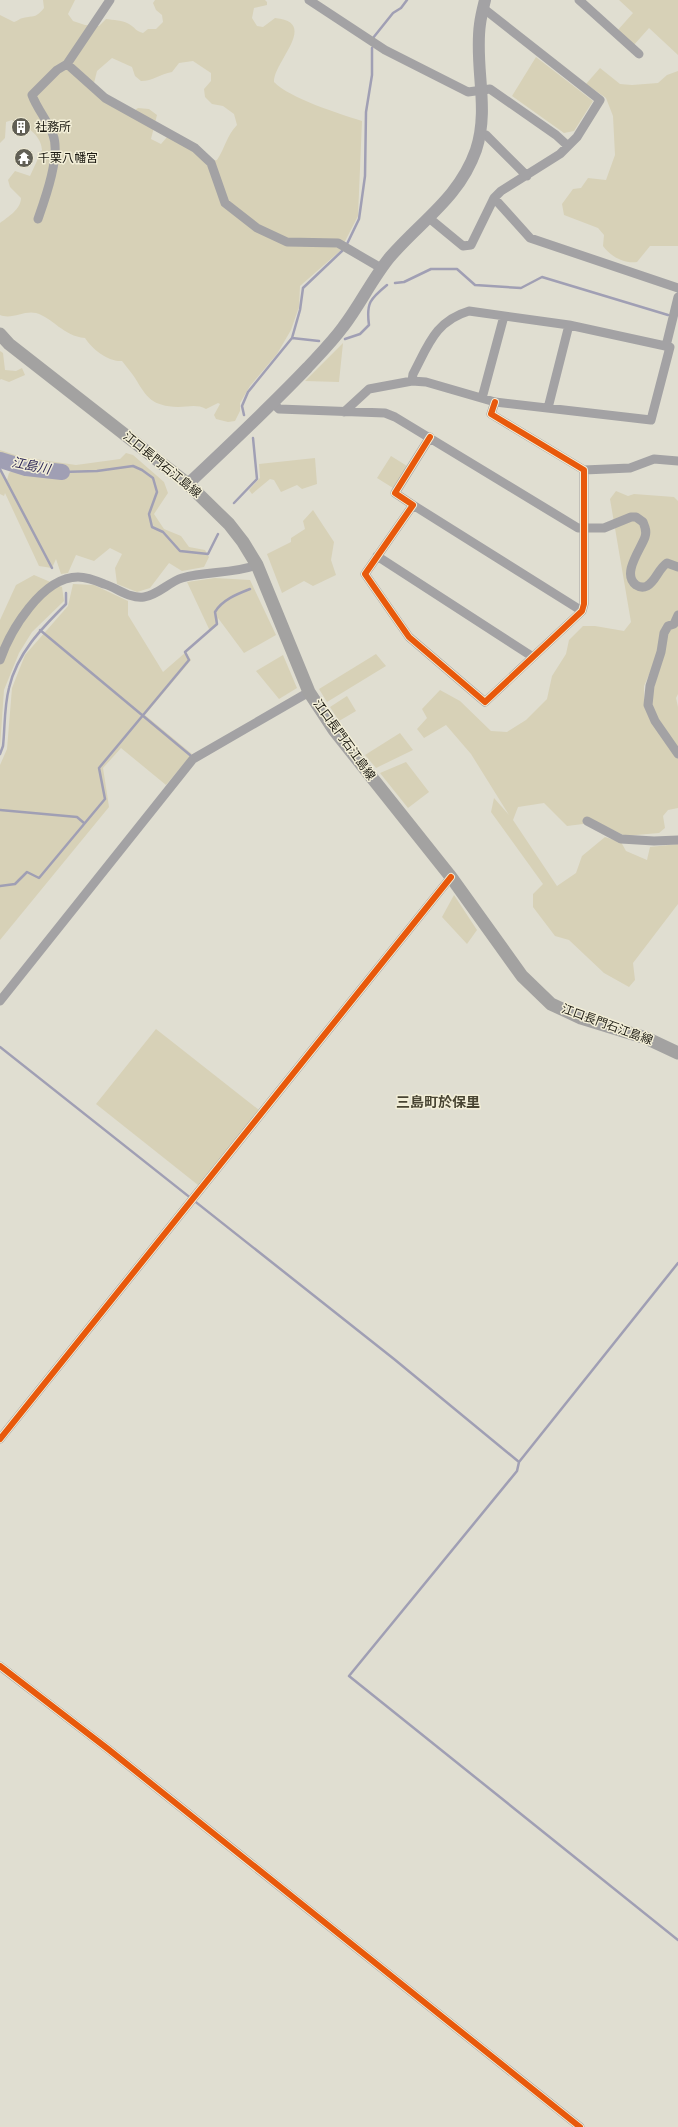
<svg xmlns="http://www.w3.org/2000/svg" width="678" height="2127" font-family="'Sofia Sans Condensed','Noto Sans JP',sans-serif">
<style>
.green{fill:#d7d1b7;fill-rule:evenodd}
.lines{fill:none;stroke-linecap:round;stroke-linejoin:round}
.stream{stroke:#a09fb4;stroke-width:2.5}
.river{stroke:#a09fb4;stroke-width:16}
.minor{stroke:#a3a2a4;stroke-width:9}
.tertiary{stroke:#a3a2a4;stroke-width:12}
.secondary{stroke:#a3a2a1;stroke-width:13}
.cycleway-casing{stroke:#f3efd8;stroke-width:8}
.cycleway{stroke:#e8590c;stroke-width:6}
.labels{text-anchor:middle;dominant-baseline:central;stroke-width:3;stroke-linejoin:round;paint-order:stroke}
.poi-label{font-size:12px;fill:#1c1a12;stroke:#f3efd8;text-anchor:start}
.street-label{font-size:12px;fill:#1c1a12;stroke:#f3efd8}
.water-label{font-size:13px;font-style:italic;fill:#2c2656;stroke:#f3efd8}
.quarter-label{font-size:14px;font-weight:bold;fill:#484432;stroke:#f3efd8}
</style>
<rect width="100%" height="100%" fill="#e0ded1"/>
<path class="green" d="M43 0H75L68 14 73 21 85 25 99 26 106 19C113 20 123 20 129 24 136 28 134 30 143 33L148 29H156L163 22 162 15 156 10 153 3 155 0H265L267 2V5L254 8 252 18 257 26 263 27 275 18C320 22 273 62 274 82 289 98 340 114 362 121L358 216 340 251 300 286 299 307 291 330 277 354 250 386 240 403V411L235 421 228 422 216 419 214 415 220 404 218 403 206 409C197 404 188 407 178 407 152 406 147 398 135 378 131 372 126 366 122 361 108 362 92 349 85 338 63 336 53 318 36 313 24 310 12 320 0 315V223C8 217 21 209 21 198L10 187 8 180 15 171 30 176 42 150C41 134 26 126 12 120L6 122 5 138 0 143V15L14 22C18 21 20 18 23 18 34 15 35 19 44 8ZM112 58 132 67 135 76 141 81C153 81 160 74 172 72L179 63 193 61 211 73V81L204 89 205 97 212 104 223 106 234 114 237 125C227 135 225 148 217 160L206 162 196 152 168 136 161 144 151 139 157 115 149 109 138 108 128 115 94 83 97 71Z
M619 0H678V55L649 28 633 46 617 31 633 13Z
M536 57 593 101 574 131 564 133 512 96Z
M600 68 620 84 632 85 658 83 667 75 678 71V246H650L637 262C624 264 610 256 603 246L604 235 598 228 564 215 562 204 573 189 581 188 588 178 606 180 615 155 613 116 606 98 586 84Z
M343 343 339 382 305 381Z
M0 351 3 353 5 370 16 371 22 368 25 375 9 382 1 379 0 380Z
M0 450 21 457 76 465 120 459 126 453 133 455 164 482 168 493 154 514 164 529 181 536 189 547 205 550 209 557 204 567 182 571 169 563 150 588 137 592 117 584 115 568 122 554 110 548 94 561 76 555 68 573 61 574 56 559 52 568 39 566 5 493 4 496 0 494V471L7 480 9 473 22 464 0 454Z
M391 456 407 466 393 488 377 478Z
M315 458 317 484 302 489 297 485 281 492 274 480 270 479 252 494 249 490 260 478 259 464Z
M616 491 628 496 634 494 674 497 678 501V694L676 698 678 707V747C669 736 650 715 651 701 654 682 660 678 657 657L644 686V701L678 759V808L668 810 663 816 665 828 659 833 625 836 587 817 583 824 567 826 544 803 518 807 513 820 557 886 576 873 582 856 605 837 621 842 626 851 647 860 650 847 678 844V904L633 963 635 980 629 987 604 973 569 940 555 936 533 907V894L543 884 491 812 494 798 509 815 471 754 446 725 424 738 417 729 427 718 422 709 440 690 460 701 491 731 507 732 526 720 547 699 552 676 566 654 569 640 583 626H595L624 631 631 622 610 499Z
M313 510 334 542 331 560 336 575 313 586 304 581 282 593 267 554 291 542V538L305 529 303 521Z
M34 575 62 587 64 601 32 632 19 653 4 690 0 747V620L16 585Z
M215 578 250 580 276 635 244 653 218 618V625L210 631 187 582Z
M73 584 94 585 128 601V615L163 672 186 652 191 660 145 715 192 754 166 785 121 748 103 768 109 807 0 940V765L7 749 12 688 25 655 68 606Z
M376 654 386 666 327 702 319 689Z
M283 655 297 688 279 699 256 671Z
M347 696 356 711 339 721 330 707Z
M400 733 413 750 376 768 365 755Z
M406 762 429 792 408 808 380 773Z
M454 895 477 930 467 944 442 917Z
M156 1029 259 1110 198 1185 96 1104Z"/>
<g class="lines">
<path class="stream" d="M373 38 393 13 401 8 407 0
M347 244 359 219 365 176 366 112 372 75V48
M395 283 404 282 431 269H457L475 285 521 288 542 277 668 315
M292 338 300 310 303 288 342 251
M345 339 360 334 369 325C366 303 370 299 387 285
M244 415 242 406 248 392 292 338 319 341
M0 469 52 568
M62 472 97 471 133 466 142 470 153 478 157 492 149 514 152 527 163 532 180 551 208 554 218 534
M234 503 257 479 253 438
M40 630 190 755
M0 754 3 746C5 728 4 707 9 688 17 653 42 628 66 604V593
M0 810 77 817 84 823
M0 886 15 884 27 872 39 878 105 799 99 768 189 660 185 652 217 624 215 612C222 600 237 594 250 589
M0 1047 394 1359 519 1462 517 1471 349 1676 678 1940
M519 1462 678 1263"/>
<path class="river" d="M0 460 26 468 62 472"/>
<path class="minor" d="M110 0 67 64 105 98 195 148 211 163 225 203 257 228 287 242 338 243 381 268
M309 0 385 50 468 92 490 89 556 135 568 146 577 137 600 100 483 8
M579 0 639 54
M480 135H486L527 176
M494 198 501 191 560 154 568 146
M429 218 463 246 471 245 494 198 530 238 678 288
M38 219C45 199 61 155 53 135 48 121 37 109 32 95L57 70 67 64
M666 346 678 297
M482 398 504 316
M273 403 279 409 385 413 395 417 578 528H604L631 517H636L643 522C645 527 647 531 645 537 641 549 621 574 636 585 639 587 643 588 647 586 656 581 658 569 667 563L678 567
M548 408 569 325
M344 412 369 389 412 381 426 382 495 402 651 420 670 347 569 325 469 311C435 321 428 346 413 374L412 381
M430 437 395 493 413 505 365 574 409 637 485 702 582 611 584 604V470L491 414 495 402
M584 470 630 468 654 459 678 461
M413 505 582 611
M377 556 533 657
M678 615 674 624 668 626 664 633 661 652 650 686 648 705 655 721 678 754
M0 660C10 631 42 577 78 577 85 577 97 581 104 584 118 588 129 599 144 597 158 595 169 582 182 578 207 571 233 574 257 565
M587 821 621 839 654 841 678 840
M0 1001 193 759 309 692
M0 1439 451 877
M0 1666 108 1749 580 2127"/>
<path class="tertiary" d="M188 484C228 446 269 408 307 368 319 355 332 342 343 327 360 305 372 279 390 257 422 220 459 198 476 150 490 108 474 66 480 24 481 16 483 8 485 0"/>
<path class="secondary" d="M0 334 9 344 188 484 229 524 243 542 257 565 309 692 334 730 451 877 522 976 551 1004 581 1018 646 1038 678 1053"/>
<g class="cycleway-casing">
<path id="cycleway" d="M430 437 395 493 413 505 365 574 409 637 485 702 582 611 584 604V470L491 414 495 402
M0 1439 451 877
M0 1666 108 1749 580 2127"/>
</g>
<use href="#cycleway" class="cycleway"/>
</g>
<defs>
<g id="building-disc" transform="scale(1)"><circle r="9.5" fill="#615f55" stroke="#f3efd8"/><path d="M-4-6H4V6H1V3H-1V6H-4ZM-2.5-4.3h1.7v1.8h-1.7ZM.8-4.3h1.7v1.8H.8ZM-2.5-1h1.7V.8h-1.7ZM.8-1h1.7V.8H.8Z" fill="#fff"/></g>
<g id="temple-disc" transform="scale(1)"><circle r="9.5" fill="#615f55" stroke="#f3efd8"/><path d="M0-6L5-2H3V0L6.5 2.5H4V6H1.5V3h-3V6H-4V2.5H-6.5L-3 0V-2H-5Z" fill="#fff"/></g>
</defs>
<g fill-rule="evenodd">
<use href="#building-disc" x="21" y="127"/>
<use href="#temple-disc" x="24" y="158"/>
</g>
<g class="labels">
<g class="poi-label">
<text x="35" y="127">社務所</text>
<text x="38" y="158">千栗八幡宮</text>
</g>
<g class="street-label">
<text transform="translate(162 465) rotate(39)">江口長門石江島線</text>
<text transform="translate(344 740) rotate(54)">江口長門石江島線</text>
<text transform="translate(607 1025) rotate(20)">江口長門石江島線</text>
</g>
<g class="water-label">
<text transform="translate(31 466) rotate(11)">江島川</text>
</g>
<g class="quarter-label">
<text x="438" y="1102">三島町於保里</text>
</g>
</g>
</svg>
